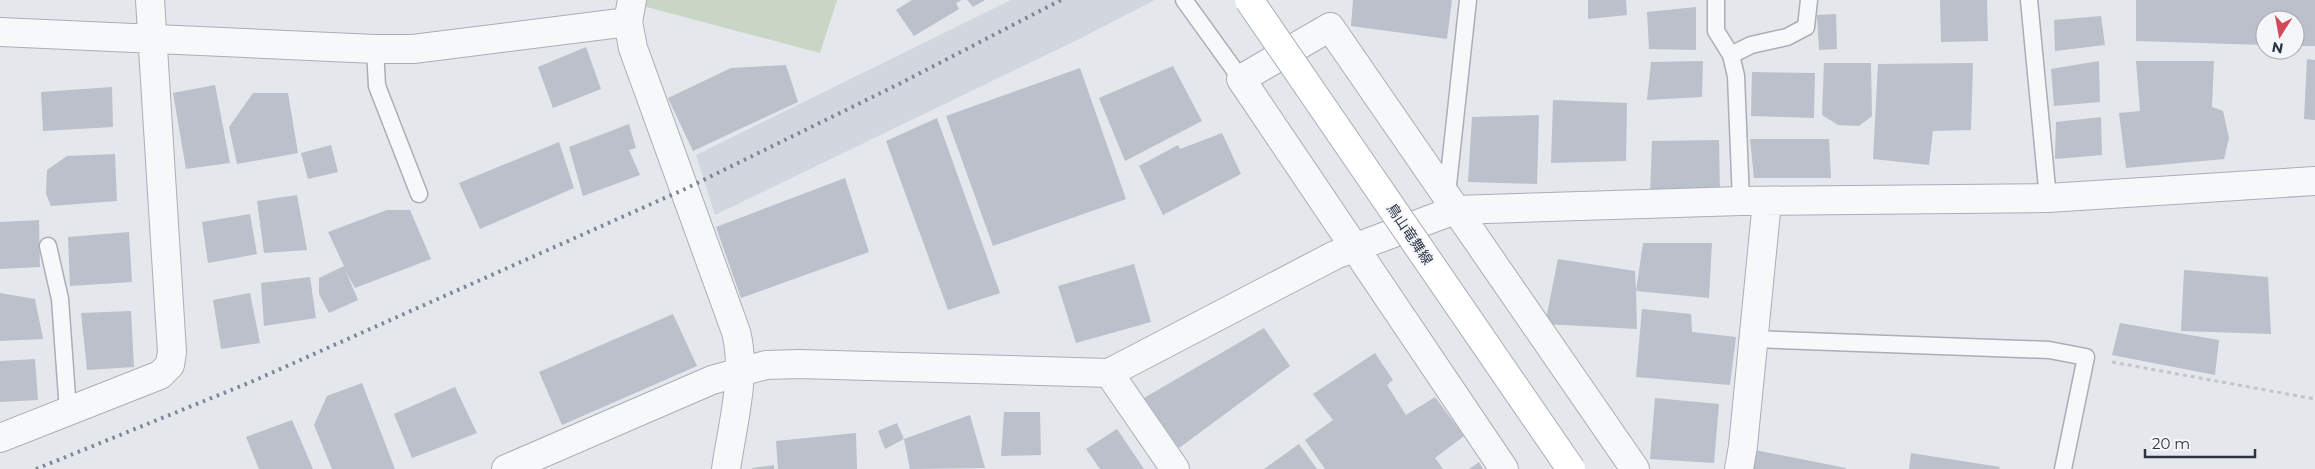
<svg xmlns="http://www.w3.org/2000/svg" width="2315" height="469" font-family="Montserrat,'Noto Sans JP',sans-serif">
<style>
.built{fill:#d2d6de}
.green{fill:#c9d6c5}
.building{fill:#bbc0ca}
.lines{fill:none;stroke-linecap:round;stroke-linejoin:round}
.service-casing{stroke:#a9aeb7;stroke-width:19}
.minor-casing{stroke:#a9aeb7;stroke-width:30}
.path{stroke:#c2c5cb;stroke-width:3;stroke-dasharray:4 4;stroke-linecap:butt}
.service{stroke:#f7f8fa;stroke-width:16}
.minor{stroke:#f7f8fa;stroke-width:28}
.rail{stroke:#7d8696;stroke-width:4;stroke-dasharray:2.5 5;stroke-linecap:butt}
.secondary-bridge-casing{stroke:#a9aeb7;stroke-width:30;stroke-linecap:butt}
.secondary-bridge{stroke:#fff;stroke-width:28}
.labels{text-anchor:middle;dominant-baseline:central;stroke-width:4;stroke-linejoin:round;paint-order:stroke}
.street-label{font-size:14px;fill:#2b3445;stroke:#f4f6f9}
</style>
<rect width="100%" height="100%" fill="#e4e7ec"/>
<path class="built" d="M1011 0H1155L1075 41 715 215 696 155Z"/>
<path class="green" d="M645 0H837L820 53 643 6Z"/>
<path class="building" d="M912 0H962L956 3 959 9 914 36 896 10Z
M967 0H985L973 7Z
M1353 0H1452L1447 39 1351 26Z
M1588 0H1626L1627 15 1588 19Z
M1940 0H1987L1988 41 1941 42Z
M2136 0H2315V46H2295V20H2265V45L2136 41Z
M1696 7V50L1649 49 1647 12Z
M1836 14 1837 49 1819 50 1817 15Z
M2101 16 2105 45 2055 51 2054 20Z
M586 47 601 89 553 108 538 67Z
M2307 59 2315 60V120L2304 119Z
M1703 61 1702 97 1647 100 1651 62Z
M2099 61 2100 102 2054 106 2051 69Z
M2136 61H2214L2212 107 2223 111 2229 138 2224 159 2126 168 2119 113 2140 111Z
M1824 63H1871L1872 116 1859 126 1838 125 1822 115Z
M1973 63 1971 130 1933 131 1929 165 1873 159 1878 64Z
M786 65 798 102 693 151 668 98 731 68Z
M1173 66 1202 121 1125 161 1099 98Z
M1080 68 1126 199 993 246 946 116Z
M1752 72 1815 73 1814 118 1751 116Z
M215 85 230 163 186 169 173 93Z
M112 87 113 127 43 131 41 92Z
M253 93H288L298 153 237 164 229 127Z
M1553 100 1627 103 1626 161 1551 163Z
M1539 115 1537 184 1468 182 1472 117Z
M2101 117 2102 155 2055 159 2056 122Z
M937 118 1000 293 948 310 886 141Z
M629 124 636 148 629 150 640 175 583 196 569 147Z
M1222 133 1241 174 1163 215 1139 166 1178 145 1180 149Z
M1750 139H1829L1831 178H1754Z
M1719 140 1720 193 1650 195 1652 141Z
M559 142 574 188 480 229 459 183Z
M331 145 338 172 308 179 301 153Z
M115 154 117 201 51 206 46 194 47 170 67 156Z
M845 178 869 252 741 298 716 227Z
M297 195 307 250 264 253 257 201Z
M387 210H410L431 259 355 288 346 272 358 300 329 313 319 294V278L344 266 328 232Z
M250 214 257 254 208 263 202 222Z
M39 220 40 267 0 269V222Z
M129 232 132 282 70 286 68 237Z
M1643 243H1712L1709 298 1636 291 1637 329 1545 324 1558 259 1635 271 1636 291Z
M1134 264 1151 322 1076 343 1058 286Z
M2184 270 2268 277 2271 334 2181 331Z
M310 277 316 318 264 326 261 283Z
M0 293 35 299 43 339 0 341Z
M250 293 260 343 221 349 213 300Z
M1642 309 1691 314 1692 332 1736 337 1730 385 1636 377Z
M131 311 134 367 87 370 81 313Z
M673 314 697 366 562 425 539 372Z
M2120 323 2219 340 2215 375 2112 355Z
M1264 328 1290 366 1179 448 1144 398Z
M1375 353 1393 380 1387 385 1406 415 1435 397 1464 436 1435 458 1443 469H1325L1305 440 1333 420 1313 394Z
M35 359 38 400 0 402V361Z
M362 383 395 469H332L314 425 327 396Z
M455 387 477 433 412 458 394 414Z
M1655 398 1719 404 1714 463 1650 459Z
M1004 412H1040L1041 455 1001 456Z
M970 415 985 468 910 469 904 439Z
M292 420 313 469H259L246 437Z
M897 423 904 439 885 449 878 431Z
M1117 429 1144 469H1100L1086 449Z
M856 433 857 469H778L776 441Z
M1299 444 1317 469H1264Z
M1755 450 1846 468V469H1752Z
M1911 453 2000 467 1999 469H1909Z
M1479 462 1483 469H1469Z
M774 465V469H752V468Z"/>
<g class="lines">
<g class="service-casing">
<path id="service" d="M1184 0 1241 79
M1716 0V31L1731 55 1736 76 1741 201
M2029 0 2048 198
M375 49 377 86 419 194
M1731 55 1751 45 1787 37 1806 27 1809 0
M1447 194 1468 0
M48 246 60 299 68 411
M1754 339 2049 350 2086 357 2063 469"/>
</g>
<g class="minor-casing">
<path id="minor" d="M632 0 628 22 633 48 736 332C747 373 732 427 726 469
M0 32 375 49H413L628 22
M1109 373 1175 469
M0 438 160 375 170 365 172 352 150 0
M506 469 712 380 766 365 799 364 1109 373 1335 255 1455 210 1741 201 2048 198 2315 181
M1504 469 1241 79 1330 27 1635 469
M1739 469 1743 446 1767 201"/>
</g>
<path class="path" d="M2112 362 2315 399"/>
<use href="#service" class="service"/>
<use href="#minor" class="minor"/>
<path class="rail" d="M36 469 251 382 685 189 901 83 1061 0"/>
<g class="secondary-bridge-casing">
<path id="secondary-bridge" d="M1249 0 1571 469"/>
</g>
<use href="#secondary-bridge" class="secondary-bridge"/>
</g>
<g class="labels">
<g class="street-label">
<text transform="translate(1410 234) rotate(56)">鳥山竜舞線</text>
</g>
</g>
<g transform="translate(2280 35) rotate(191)"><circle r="24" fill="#f4f6f9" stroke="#a4a8b1"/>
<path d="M0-4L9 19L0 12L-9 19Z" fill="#d1495b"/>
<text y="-8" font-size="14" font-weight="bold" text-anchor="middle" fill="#2b3445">N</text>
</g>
<path d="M2145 449v8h110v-8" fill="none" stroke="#2b3445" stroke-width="2.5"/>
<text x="2152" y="449" font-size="15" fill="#2b3445" stroke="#f4f6f9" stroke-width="4" paint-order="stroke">20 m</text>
</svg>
